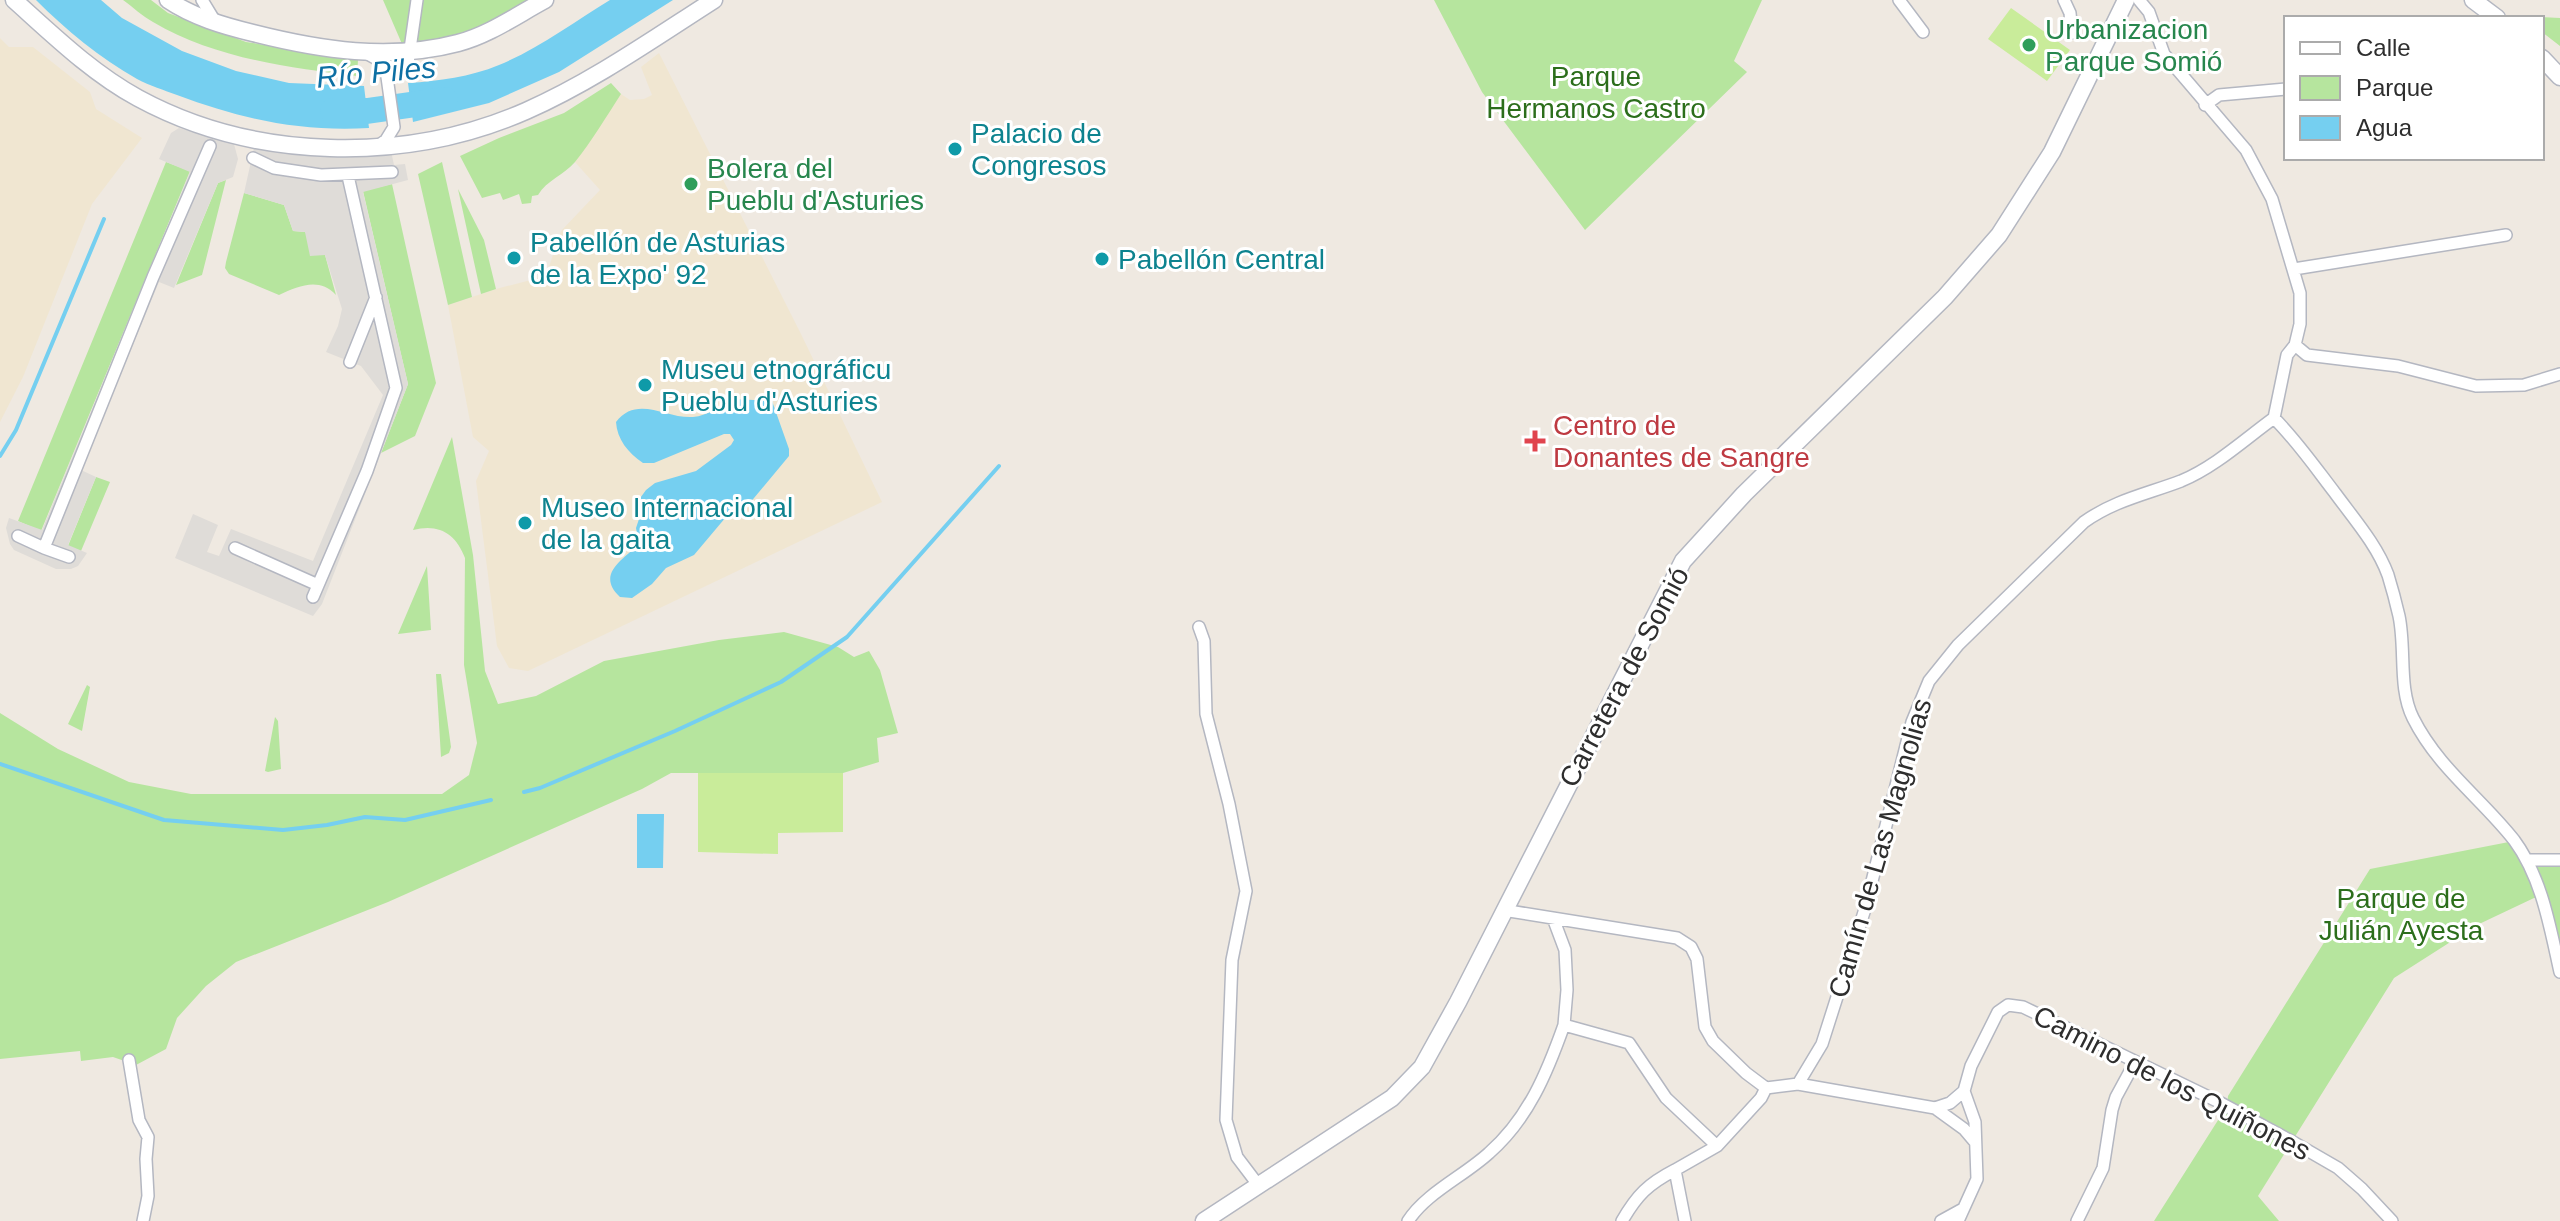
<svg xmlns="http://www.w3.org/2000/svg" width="2560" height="1221" font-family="Arial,sans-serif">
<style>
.education{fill:#f0e6d1}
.green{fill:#b6e59e}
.pitch{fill:#c9ec9a}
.plaza{fill:#dfdcd8}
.water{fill:#75cff0}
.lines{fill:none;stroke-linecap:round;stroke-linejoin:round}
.stream{stroke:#75cff0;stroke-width:4}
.river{stroke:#75cff0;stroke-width:26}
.street-casing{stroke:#b4b7c1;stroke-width:14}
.secondary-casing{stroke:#b4b7c1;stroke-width:19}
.street{stroke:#fff;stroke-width:11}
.secondary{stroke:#fff;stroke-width:16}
.leisure-dot{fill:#2e9e5b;stroke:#fff;stroke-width:3}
.culture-dot{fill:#0f9aa8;stroke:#fff;stroke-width:3}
.health-dot{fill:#e0444e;stroke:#fff;stroke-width:3}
.labels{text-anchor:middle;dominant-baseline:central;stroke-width:6;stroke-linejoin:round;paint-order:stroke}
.leisure-label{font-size:28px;fill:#27864d;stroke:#fff;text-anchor:start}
.park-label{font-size:28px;fill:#2c6e1b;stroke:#fff}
.culture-label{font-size:28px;fill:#0d838f;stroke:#fff;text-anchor:start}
.health-label{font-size:28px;fill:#be3a42;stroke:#fff;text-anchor:start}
.street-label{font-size:28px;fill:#2e2e2e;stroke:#fff}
.water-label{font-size:30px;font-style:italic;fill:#0d6fa3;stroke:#fff}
</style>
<rect width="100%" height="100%" fill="#efe9e1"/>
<path class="education" d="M0 38 9 47H33L90 92 96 109 142 138 92 204 23 377 0 422Z
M659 53 801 334 882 502 528 671 509 668 497 646 476 481 489 451 473 437 448 305 496 289 546 276 561 231 600 190 575 162 621 94 630 100 644 99 652 95 641 67Z"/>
<path class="green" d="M123 0H151L168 13 246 42 358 60 357 76C289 68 214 58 153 22 142 16 133 7 123 0Z
M383 0H545L504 23 411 50 402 44Z
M1434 0H1762L1734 61 1747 72 1585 230 1482 92Z
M2523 16 2560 18V46L2542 32V18Z
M611 83 621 94C606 117 592 141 575 162 564 175 547 180 538 195L532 196 531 203 522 204 519 194 503 200 500 193 482 198 460 156 499 138 564 113Z
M166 162 190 171 41 531 18 521Z
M442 162 472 297 448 305 418 174Z
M226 180 202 275 176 285 218 183Z
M392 184 436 383 415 436 381 453 408 384 363 191Z
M458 189 484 240 496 289 481 294Z
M244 193 284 205 293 231 305 232 325 255 336 295C319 277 299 286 279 295L229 274 225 268 226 262Z
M452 437 473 555 485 671 498 704 536 696 604 661 719 640 784 632 838 647 854 657 869 651 880 670 898 733 877 738 879 762 843 773H671L642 789 388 902 236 962 206 986 177 1018 166 1049 136 1065 113 1057 81 1061 80 1051 0 1059V713L58 749 129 782 191 794H442L469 775 477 743 464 665 465 558C456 534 439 523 413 530Z
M96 477 110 482 81 551 68 546Z
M427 566 431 630 398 634Z
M436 674H441L451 747 449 753 441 757Z
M87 685 90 687 82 731 68 724Z
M275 717 278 721 281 769 268 772 265 771Z
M2514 841 2527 860H2560V961L2542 897 2534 898 2477 925 2394 978 2258 1196 2279 1221H2154L2227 1106 2228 1096 2370 869Z"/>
<path class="pitch" d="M2011 8 2070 50 2047 81 1988 39Z
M698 773H843V832L778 833V854L698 852Z"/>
<path class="plaza" d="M179 128 234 144 238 159 233 177 218 183 174 288 159 282 81 470 96 477 68 545 87 553 78 566 71 569H56L14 550 10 544 6 528 9 518 42 530 190 172 159 159 171 133Z
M256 139 390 146 394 165 405 164 408 180 363 192 408 384 322 604 313 616 175 558 193 514 218 525 207 552 219 556 231 529 313 561 383 395 361 366 326 352 338 326 342 309 325 255 310 256 305 232 293 231 284 205 244 193Z"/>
<path class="water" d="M36 0H101L122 18 182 51 236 71 289 83 364 86 369 128C300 132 241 119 177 95 164 90 150 86 137 79 100 58 66 30 36 0Z
M610 0H673L559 72 489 103 413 122 408 83C439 81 470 77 499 65 538 49 574 22 610 0Z
M733 399 772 401 789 449V456L744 510 726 517 694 555 666 568 652 584 632 598 620 597C595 574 624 559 639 544L636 528 640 516 638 501 646 490 655 483 696 471 731 445 734 440 730 434H724L654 463H643C628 453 617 439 616 422 637 394 667 419 693 417 708 416 721 405 733 399Z
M637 814H664L663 868H637Z"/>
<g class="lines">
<path class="stream" d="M0 456 16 430 104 219
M0 764 164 820 283 830 327 825 365 817 405 820 491 800
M524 792 540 788 675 731 781 682 847 637 999 466"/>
<path class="river" d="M333 111H367L445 100"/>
<g class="street-casing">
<path id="street" d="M202 0 216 23
M1899 0 1923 32
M2064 0 2070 13 2072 33
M366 53 380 61 386 70 394 127 386 140 378 146
M408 63 417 0
M2205 105 2219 95 2286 89
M253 158 274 168 321 175 392 172
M2294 269 2506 235
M2295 345 2307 355 2398 366 2476 386 2524 385 2560 374
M350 362 376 297
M2274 418C2297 441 2315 467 2335 493 2354 519 2377 545 2388 575 2392 588 2396 603 2399 616 2406 649 2398 688 2413 718 2438 768 2481 798 2514 840 2542 878 2550 927 2560 972
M18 536 44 548
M235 548 318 585
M69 557 44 548 153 277 210 146
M313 597 367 471 396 388 348 176
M1199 627 1204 641 1206 714 1229 804 1246 891 1232 960 1226 1120 1237 1157 1259 1186
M2527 860H2560
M1503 910 1677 938 1691 947 1697 959 1705 1027 1713 1041 1746 1073 1766 1088
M1553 918 1565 950 1567 990 1564 1025
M129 1060 139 1120 148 1137 146 1159 148 1196 143 1221
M1798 1084 1935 1108 1950 1103 1964 1091 1971 1066 1998 1012 2008 1005 2023 1007 2217 1101 2293 1142 2338 1168 2362 1189 2392 1221
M1935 1108 1964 1129 1975 1142
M1408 1221C1426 1193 1464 1176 1489 1153 1528 1119 1547 1073 1564 1025L1629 1043 1666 1098 1717 1146
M1622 1221C1637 1195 1648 1184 1675 1170
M1685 1221 1675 1170 1717 1146 1761 1098 1766 1088 1798 1084 1822 1044 1865 909 1912 722 1929 681 1958 645 2084 522C2115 500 2147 494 2181 481 2215 467 2245 439 2274 418L2287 355 2295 345 2300 324V293L2272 199 2246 150 2164 54 2149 12 2139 0
M1941 1221 1961 1210
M1958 1221 1977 1179 1975 1122 1964 1091
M2077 1221 2103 1168 2112 1110 2116 1097 2135 1062"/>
</g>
<g class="secondary-casing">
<path id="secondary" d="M14 0C53 35 92 73 138 98 254 161 405 164 526 111 592 82 653 39 714 0
M168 0C193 17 224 26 253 33 320 50 390 61 458 43 489 35 517 15 545 0
M2473 0 2497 18
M2542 58 2560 77
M1204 1221 1392 1098 1422 1067 1458 1002 1683 561 1744 494 1945 297 1999 235 2052 152 2126 0"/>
</g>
<use href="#street" class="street"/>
<use href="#secondary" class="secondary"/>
</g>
<g class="leisure-dot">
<circle cx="2029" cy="45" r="8"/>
<circle cx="691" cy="184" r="8"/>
</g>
<g class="culture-dot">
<circle cx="955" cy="149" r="8"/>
<circle cx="514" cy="258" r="8"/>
<circle cx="1102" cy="259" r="8"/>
<circle cx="645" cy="385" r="8"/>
<circle cx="525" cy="523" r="8"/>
</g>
<path class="health-dot" d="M1531 429h8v8h8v8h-8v8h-8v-8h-8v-8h8z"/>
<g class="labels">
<g class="leisure-label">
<text x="2045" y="29">Urbanizacion<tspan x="2045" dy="32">Parque Somió</tspan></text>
<text x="707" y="168">Bolera del<tspan x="707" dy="32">Pueblu d'Asturies</tspan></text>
</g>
<g class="park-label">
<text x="1596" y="76">Parque<tspan x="1596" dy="32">Hermanos Castro</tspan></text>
<text x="2401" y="898">Parque de<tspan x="2401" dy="32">Julián Ayesta</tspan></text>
</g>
<g class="culture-label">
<text x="971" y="133">Palacio de<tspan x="971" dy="32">Congresos</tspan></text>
<text x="530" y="242">Pabellón de Asturias<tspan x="530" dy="32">de la Expo' 92</tspan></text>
<text x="1118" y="259">Pabellón Central</text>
<text x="661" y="369">Museu etnográficu<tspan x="661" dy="32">Pueblu d'Asturies</tspan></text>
<text x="541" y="507">Museo Internacional<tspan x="541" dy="32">de la gaita</tspan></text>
</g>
<g class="health-label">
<text x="1553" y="425">Centro de<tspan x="1553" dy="32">Donantes de Sangre</tspan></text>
</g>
<g class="street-label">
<text transform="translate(1624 677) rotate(-62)">Carretera de Somió</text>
<text transform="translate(1880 848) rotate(-74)">Camín de Las Magnolias</text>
<text transform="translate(2172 1083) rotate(27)">Camino de los Quiñones</text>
</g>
<g class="water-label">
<text transform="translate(376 72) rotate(-5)">Río Piles</text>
</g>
</g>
<rect x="2284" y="16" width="260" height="144" fill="#ffffff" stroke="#ababab" stroke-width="2"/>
<rect x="2300" y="42" width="40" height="12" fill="#ffffff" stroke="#ababab" stroke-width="2"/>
<text x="2356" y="56" font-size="24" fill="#2e2e2e">Calle</text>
<rect x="2300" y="76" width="40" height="24" fill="#b6e59e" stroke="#ababab" stroke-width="2"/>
<text x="2356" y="96" font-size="24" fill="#2e2e2e">Parque</text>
<rect x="2300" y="116" width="40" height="24" fill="#75cff0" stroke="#ababab" stroke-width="2"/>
<text x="2356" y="136" font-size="24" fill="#2e2e2e">Agua</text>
</svg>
